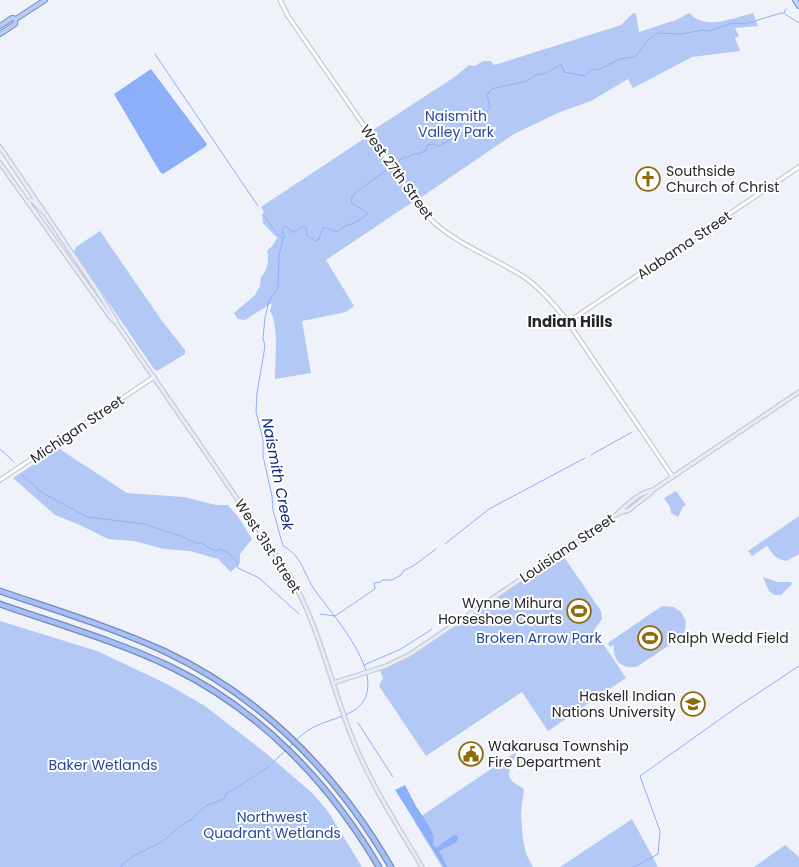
<svg xmlns="http://www.w3.org/2000/svg" width="799" height="867" font-family="Poppins,sans-serif">
<style>
.green{fill:#b3c8f4}
.water{fill:#8daffa}
.lines{fill:none;stroke-linecap:round;stroke-linejoin:round}
.stream{stroke:#8daffa;stroke-width:1}
.tertiary-casing{stroke:#c7cad0;stroke-width:5.5}
.secondary-casing{stroke:#c7cad0;stroke-width:5.5}
.primary-casing{stroke:#788aaf;stroke-width:6}
.trunk-casing{stroke:#788aaf;stroke-width:6}
.motorway-casing{stroke:#788aaf;stroke-width:7}
.tertiary{stroke:#fff;stroke-width:3}
.secondary{stroke:#e4ecfd;stroke-width:3}
.primary{stroke:#c8d8fa;stroke-width:4}
.trunk{stroke:#b6cbf8;stroke-width:4}
.motorway{stroke:#a4bef7;stroke-width:4.5}
.labels{text-anchor:middle;dominant-baseline:central;stroke-width:4;stroke-linejoin:round;paint-order:stroke}
.park-label{font-size:14px;fill:#28489e;stroke:#fff}
.poi-label{font-size:14px;fill:#26282a;stroke:#fff;text-anchor:start}
.street-label{font-size:14px;fill:#26282a;stroke:#fff}
.neighbourhood-label{font-size:15px;font-weight:bold;fill:#26282a;stroke:#fff}
.water-label{font-size:15px;font-style:italic;fill:#0f297c;stroke:#fff}
</style>
<rect width="100%" height="100%" fill="#eff2f9"/>
<path class="green" d="M633 13 636 14 639 32 676 20 689 13C706 31 733 18 753 13L758 26 735 28 739 36 735 38 740 51 692 57 633 88 628 79 591 101 560 112 514 134 417 200 370 132 456 76 469 65 475 66 483 61H491L494 65 501 63 621 25Z
M368 136 414 201 326 260 354 306 346 312 302 321 311 373 275 379C275 363 279 324 270 311L272 303 245 320 238 319 234 313 255 295 260 286 261 277C268 270 269 260 267 251L273 245 277 238 263 223 262 214 264 212 261 207Z
M100 231 162 321 185 350V354L157 371 154 369 74 252 76 247Z
M58 448 127 493 184 497 216 505H228L239 518 252 539 240 554V563L231 572 218 559 190 551 164 549 134 541 108 539 80 525 55 515 13 478Z
M676 491 686 505 683 507 678 517 671 513 670 507 664 498Z
M799 516V554L787 561C775 559 774 555 767 546L752 556 748 551Z
M562 554 601 611 602 619 594 630 626 678 548 731 522 692 426 756 379 686 383 678 380 670 413 655Z
M763 577 778 582H791L792 584 781 595H774L769 591Z
M662 606 674 607 681 612 686 621 685 631 680 638 638 666C623 671 612 660 614 645L610 647 608 643Z
M0 621 97 651 167 684 205 706 267 754 312 793 327 810 362 867H0Z
M516 752C515 762 503 773 513 782 517 785 520 786 524 789L521 813 523 839 526 854 533 867H442L414 821Z
M632 819 658 867H560Z
M785 845 799 857V867H754Z"/>
<path class="water" d="M151 69 207 144 205 147 163 174 160 172 114 94Z
M405 785 416 806 429 826 434 837 433 844 436 848 454 835 458 836 457 842 439 851 447 867H444L395 790Z"/>
<g class="lines">
<path class="stream" d="M785 14 799 23
M155 54 258 206
M264 215 274 230 282 238
M0 449 14 462
M591 455 632 432
M21 474 41 492 87 517 145 524 176 535H179L195 543H201L215 551 220 549 230 554 237 562 238 568 259 578 299 614
M445 544 489 509 585 458
M320 614 335 616 375 589 374 583 381 582 382 580H392L401 575 403 571 413 566 436 549
M440 625 448 620
M364 665 401 649 432 629
M366 670C355 639 333 615 314 589 303 572 302 556 283 546L273 510 272 496 263 456V439L256 412 257 393 265 346 263 338 265 318 269 301 278 288 279 256 283 238 285 237 282 233 283 228 286 226 292 232H295L303 226 306 228 307 235 315 241 319 239 323 227 337 232C347 223 356 225 367 214V212L351 203 352 197 355 193 404 157H409L413 154H419L426 150 427 145 433 144 438 146 450 140 459 126 466 120 484 117 490 106 487 96 491 89 527 81 536 75 547 73 561 64 564 72 585 76 592 69 598 70 620 59 635 57 647 41 657 33 681 34 704 30 709 31 732 23 745 24 781 13H784L786 9
M358 723 393 777
M288 748C296 740 305 731 316 726 342 714 374 714 367 674
M272 763 285 751
M120 867C132 853 152 849 167 838 176 831 181 823 192 820 202 805 209 805 224 799L226 794 229 792 255 776 269 766
M634 867 658 854 660 831 640 776 740 705 799 666"/>
<g class="tertiary-casing">
<path id="tertiary" d="M280 0 288 16 426 215C454 244 494 257 527 279 542 290 554 304 565 318L673 477
M568 322 799 167
M0 480 154 377"/>
</g>
<g class="secondary-casing">
<path id="secondary" d="M0 147 95 287 116 321
M0 163 110 317 117 324 289 574C319 625 331 685 353 740 371 785 398 826 422 867
M27 202 32 200 43 212
M619 513 629 510 652 492 653 490
M333 683 386 666 409 655 616 515C626 506 639 492 653 490L799 392"/>
</g>
<g class="primary-casing">
<path id="primary" d="M795 0 799 6"/>
</g>
<g class="trunk-casing">
<path id="trunk" d="M0 26 12 18 16 19 45 0
M0 34 15 24 16 19"/>
</g>
<g class="motorway-casing">
<path id="motorway" d="M0 591C55 610 111 627 164 651 262 697 337 774 391 867
M0 604C57 624 117 641 171 667 260 710 329 782 379 867"/>
</g>
<use href="#tertiary" class="tertiary"/>
<use href="#secondary" class="secondary"/>
<use href="#primary" class="primary"/>
<use href="#trunk" class="trunk"/>
<use href="#motorway" class="motorway"/>
</g>
<defs>
<g id="church-ring" transform="scale(1.25)"><circle r="9.5" fill="#fff" stroke="#8d6b0e" stroke-width="1.5"/><path d="M-1.2-6h2.4v3.5h3.3v2.4h-3.3V6h-2.4V-.1h-3.3v-2.4h3.3Z" fill="#8d6b0e"/></g>
<g id="stadium-ring" transform="scale(1.25)"><circle r="9.5" fill="#fff" stroke="#8d6b0e" stroke-width="1.5"/><path d="M0-5a6.5 5 0 1 0 0 10a6.5 5 0 1 0 0-10ZM-3.5-1.8h7v3.6h-7Z" fill="#8d6b0e"/></g>
<g id="university-ring" transform="scale(1.25)"><circle r="9.5" fill="#fff" stroke="#8d6b0e" stroke-width="1.5"/><path d="M0-5L7-2L0 1L-7-2ZM-4 1L0 2.5L4 1V4Q0 6-4 4Z" fill="#8d6b0e"/></g>
<g id="civic-ring" transform="scale(1.25)"><circle r="9.5" fill="#fff" stroke="#8d6b0e" stroke-width="1.5"/><path d="M-.6-6.5H3V-4.5H.6V-3L4-1V1h2V6H-6V1h2V-1L-.6-3ZM-1.2 2.5V6h2.4V2.5Z" fill="#8d6b0e"/></g>
</defs>
<g fill-rule="evenodd">
<use href="#church-ring" x="648" y="179"/>
<use href="#stadium-ring" x="579" y="611"/>
<use href="#stadium-ring" x="650" y="638"/>
<use href="#university-ring" x="693" y="704"/>
<use href="#civic-ring" x="471" y="754"/>
</g>
<g class="labels">
<g class="park-label">
<text x="456" y="116">Naismith<tspan x="456" dy="16">Valley Park</tspan></text>
<text x="539" y="638">Broken Arrow Park</text>
<text x="103" y="765">Baker Wetlands</text>
<text x="272" y="817">Northwest<tspan x="272" dy="16">Quadrant Wetlands</tspan></text>
</g>
<g class="poi-label">
<text x="666" y="171">Southside<tspan x="666" dy="16">Church of Christ</tspan></text>
<text x="562" y="603" text-anchor="end">Wynne Mihura<tspan x="562" dy="16">Horseshoe Courts</tspan></text>
<text x="668" y="638">Ralph Wedd Field</text>
<text x="676" y="696" text-anchor="end">Haskell Indian<tspan x="676" dy="16">Nations University</tspan></text>
<text x="488" y="746">Wakarusa Township<tspan x="488" dy="16">Fire Department</tspan></text>
</g>
<g class="street-label">
<text transform="translate(397 172) rotate(54)">West 27th Street</text>
<text transform="translate(684 245) rotate(-34)">Alabama Street</text>
<text transform="translate(77 429) rotate(-34)">Michigan Street</text>
<text transform="translate(268 546) rotate(57)">West 31st Street</text>
<text transform="translate(567 548) rotate(-34)">Louisiana Street</text>
</g>
<g class="neighbourhood-label">
<text x="570" y="321">Indian Hills</text>
</g>
<g class="water-label">
<text transform="translate(278 474) rotate(79)">Naismith Creek</text>
</g>
</g>
</svg>
